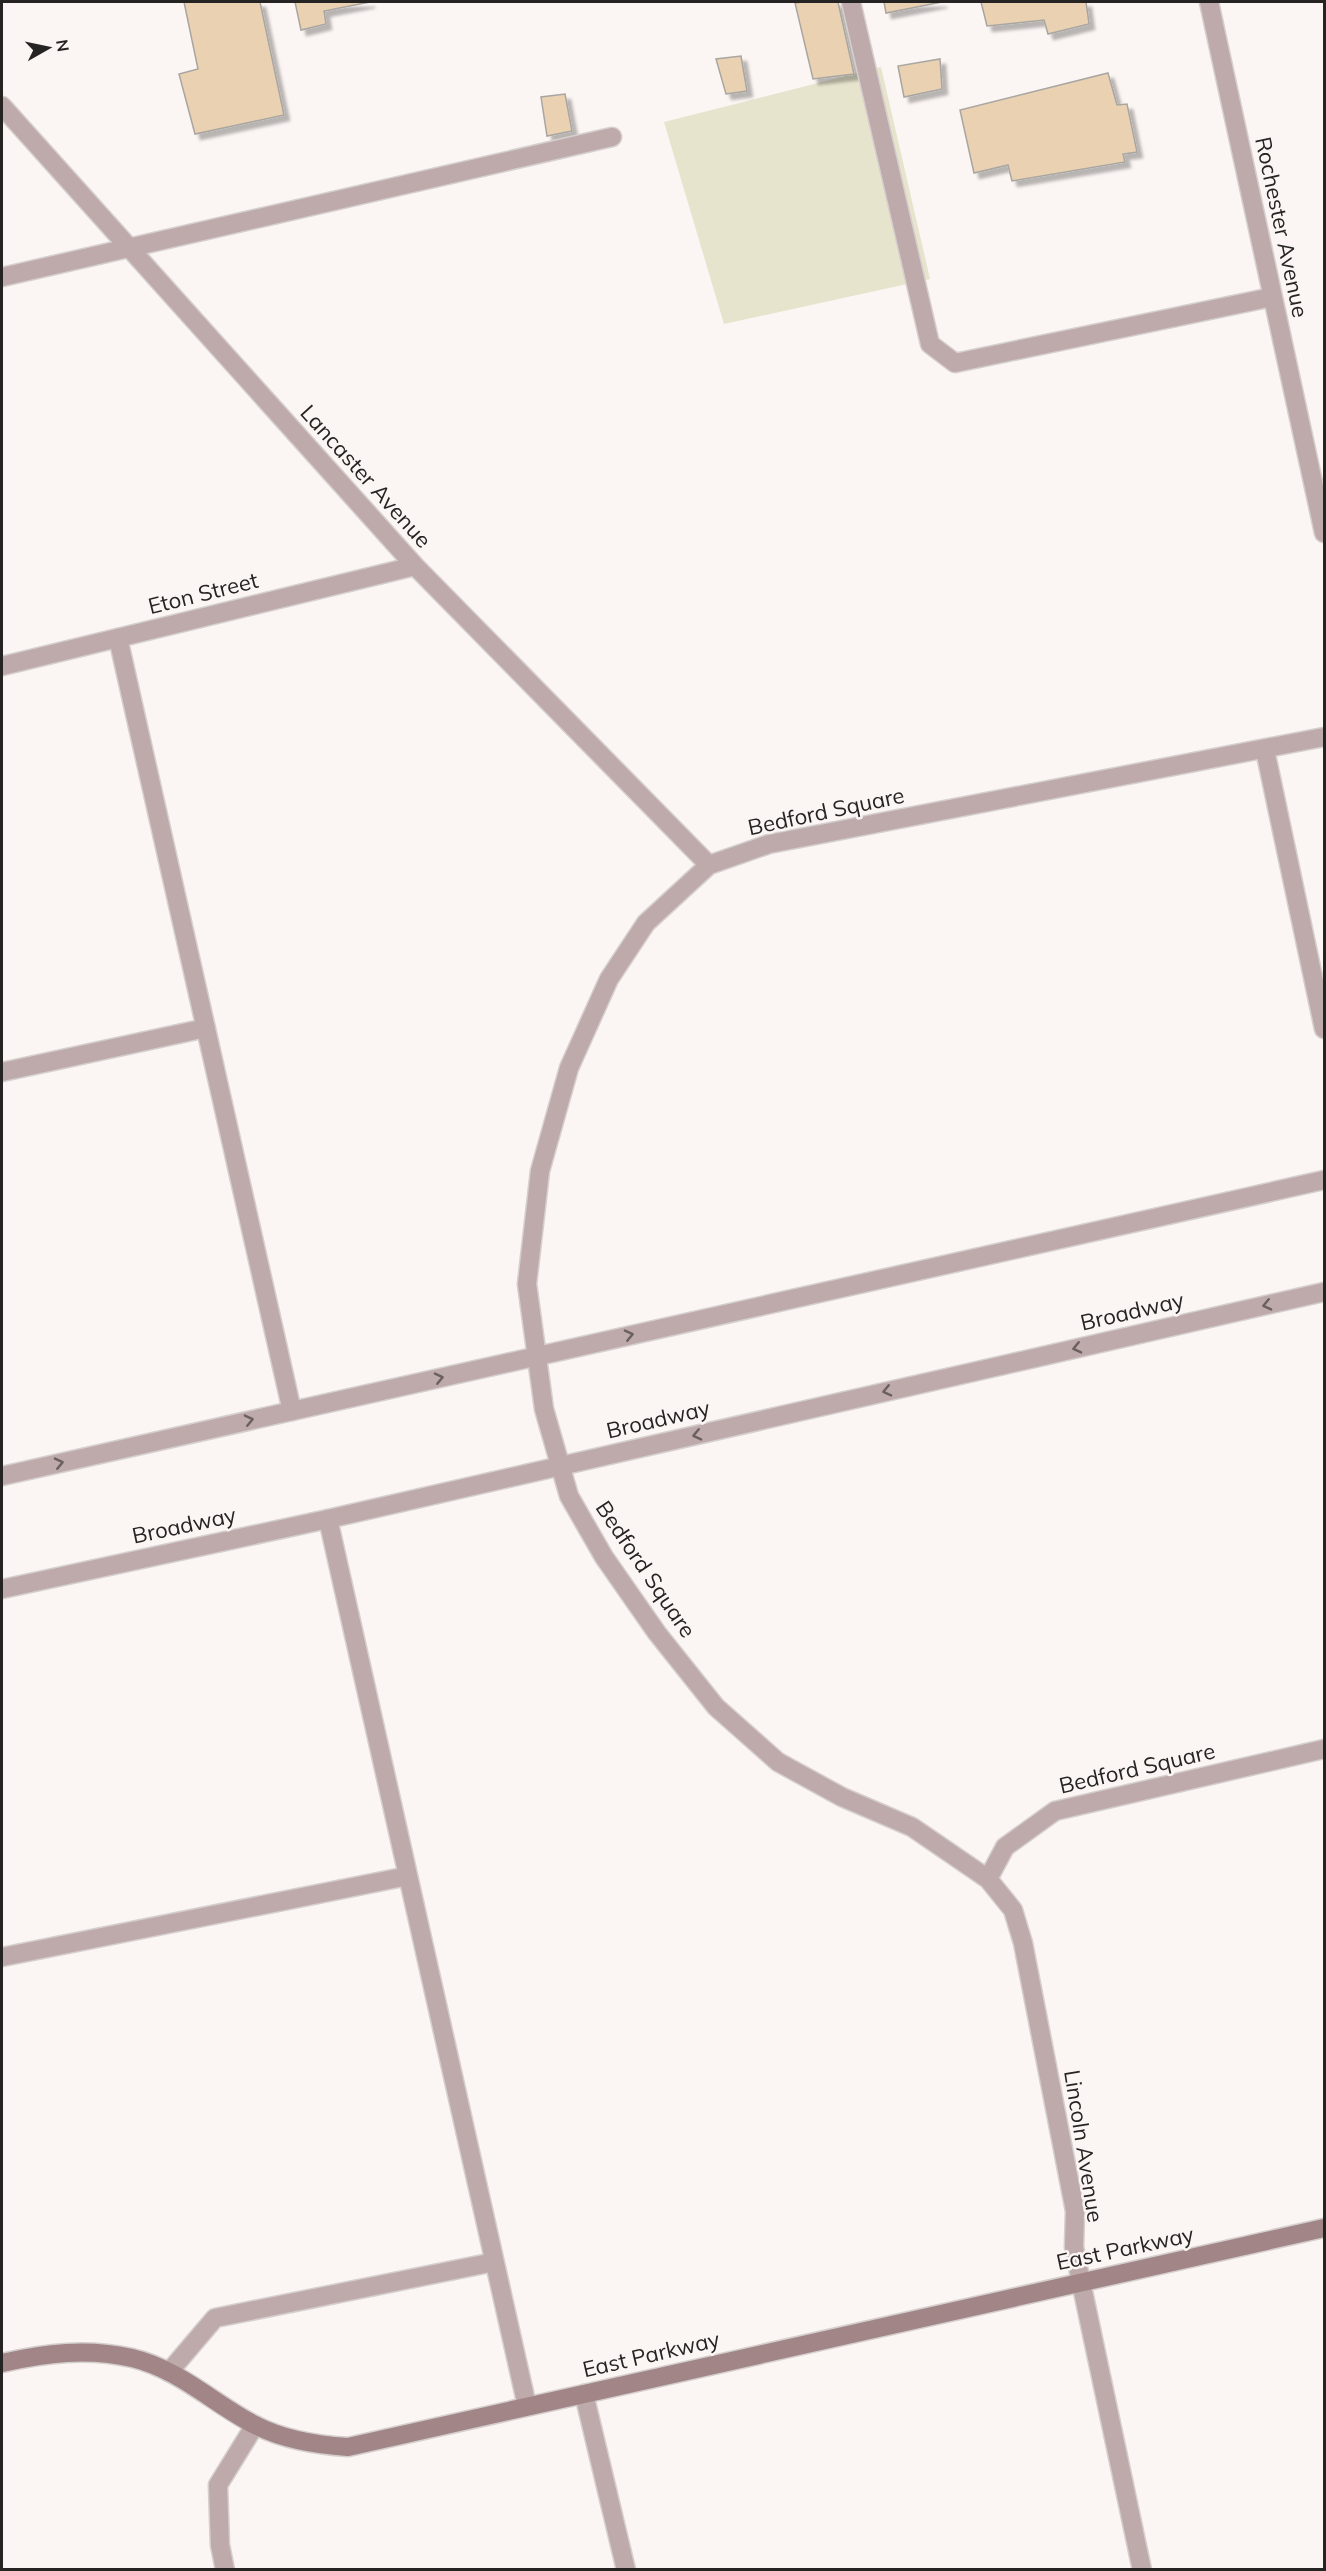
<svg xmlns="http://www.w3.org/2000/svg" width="1326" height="2571" font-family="Mulish,sans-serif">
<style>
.green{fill:#e6e4cc}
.building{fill:#ead1b2;stroke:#a9a6a2;stroke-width:1.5;filter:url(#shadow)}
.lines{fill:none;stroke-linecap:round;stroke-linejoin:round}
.lane-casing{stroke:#d5cfce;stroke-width:21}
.street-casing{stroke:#d5cfce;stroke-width:21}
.secondary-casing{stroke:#d5cfce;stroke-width:21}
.lane{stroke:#beaaab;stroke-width:18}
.street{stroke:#beaaab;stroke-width:18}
.secondary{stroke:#a18587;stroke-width:18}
.oneway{stroke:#6a6060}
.labels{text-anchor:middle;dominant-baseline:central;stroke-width:5;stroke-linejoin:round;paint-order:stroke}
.street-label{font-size:22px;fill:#262423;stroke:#fbf5f3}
</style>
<defs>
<filter id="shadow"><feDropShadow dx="5.5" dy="5.5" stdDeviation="1.5" flood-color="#0004"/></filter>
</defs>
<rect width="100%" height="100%" fill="#fbf5f3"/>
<path class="green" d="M881 67 930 279 724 324 664 122Z"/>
<path class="building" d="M184 2H260L284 115 195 134 179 74 198 69Z
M295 2H370L324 11 326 24 301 30Z
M802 2H838L854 74 813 79 795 3Z
M884 2H942L886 13Z
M981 2H1086L1089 24 1048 34 1044 20 987 26Z
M741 56 747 91 726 94 716 59Z
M940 59 942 89 904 97 898 66Z
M1108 73 1117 105 1127 104 1137 152 1123 154 1125 162 1012 181 1008 165 974 173 960 110Z
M565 94 572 131 547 136 541 97Z"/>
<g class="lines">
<g class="lane-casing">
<path id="lane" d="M851 2 930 344 955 363 1272 297
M2 277 612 137
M118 638 292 1411
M2 1072 206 1028
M328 1519 527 2406
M2 1957 408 1876
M169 2372 215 2318 494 2262
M584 2394 626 2570"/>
</g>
<g class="street-casing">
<path id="street" d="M1209 2 1324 533
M2 106 415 566 709 865
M2 666 415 566
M1324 737 769 844 709 865 646 923 609 979 569 1068 540 1171 527 1284 544 1409 569 1496 604 1557 657 1633 716 1707 778 1762 842 1797 912 1827 988 1879 1005 1847 1055 1811 1324 1749
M1265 750 1324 1029
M2 1476 1324 1180
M2 1589 328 1519 1324 1292
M988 1879 1013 1910 1023 1943 1075 2211 1074 2247 1081 2282 1142 2570
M225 2570 220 2545 218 2485 255 2425"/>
</g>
<g class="secondary-casing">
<path id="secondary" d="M2 2363C46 2353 87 2348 132 2358 179 2369 214 2404 255 2425 284 2440 316 2445 348 2447L1324 2228"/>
</g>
<use href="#lane" class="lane"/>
<use href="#street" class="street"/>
<use href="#secondary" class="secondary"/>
</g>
<defs><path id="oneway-chevron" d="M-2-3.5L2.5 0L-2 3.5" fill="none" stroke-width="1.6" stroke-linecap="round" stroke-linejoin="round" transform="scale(1.5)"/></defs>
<g class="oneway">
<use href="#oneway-chevron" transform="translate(1267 1305) rotate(167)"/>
<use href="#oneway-chevron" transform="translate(629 1335) rotate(-13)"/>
<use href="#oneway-chevron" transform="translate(1077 1348) rotate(167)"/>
<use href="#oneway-chevron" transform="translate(439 1378) rotate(-13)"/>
<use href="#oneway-chevron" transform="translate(887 1391) rotate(167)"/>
<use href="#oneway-chevron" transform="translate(249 1420) rotate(-13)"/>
<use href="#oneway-chevron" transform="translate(697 1435) rotate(167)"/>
<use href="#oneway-chevron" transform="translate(59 1463) rotate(-13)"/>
</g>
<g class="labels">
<g class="street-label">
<text transform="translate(1282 227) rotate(78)">Rochester Avenue</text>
<text transform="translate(366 476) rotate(48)">Lancaster Avenue</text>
<text transform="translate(203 593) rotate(-14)">Eton Street</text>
<text transform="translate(826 811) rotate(-12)">Bedford Square</text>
<text transform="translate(1132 1311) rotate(-13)">Broadway</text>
<text transform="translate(658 1419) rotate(-13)">Broadway</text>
<text transform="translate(184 1525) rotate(-12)">Broadway</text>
<text transform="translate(646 1569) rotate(56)">Bedford Square</text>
<text transform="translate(1137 1768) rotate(-13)">Bedford Square</text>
<text transform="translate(1084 2146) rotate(81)">Lincoln Avenue</text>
<text transform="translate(1125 2248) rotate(-12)">East Parkway</text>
<text transform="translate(651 2354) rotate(-13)">East Parkway</text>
</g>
</g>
<rect width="1326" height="2571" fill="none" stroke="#262423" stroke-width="6"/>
<g transform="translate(48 48) rotate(81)" stroke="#fbf5f3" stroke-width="4.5" paint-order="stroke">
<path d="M0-4.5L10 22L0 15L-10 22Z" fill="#262423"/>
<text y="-9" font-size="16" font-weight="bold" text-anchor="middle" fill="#262423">N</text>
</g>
</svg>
